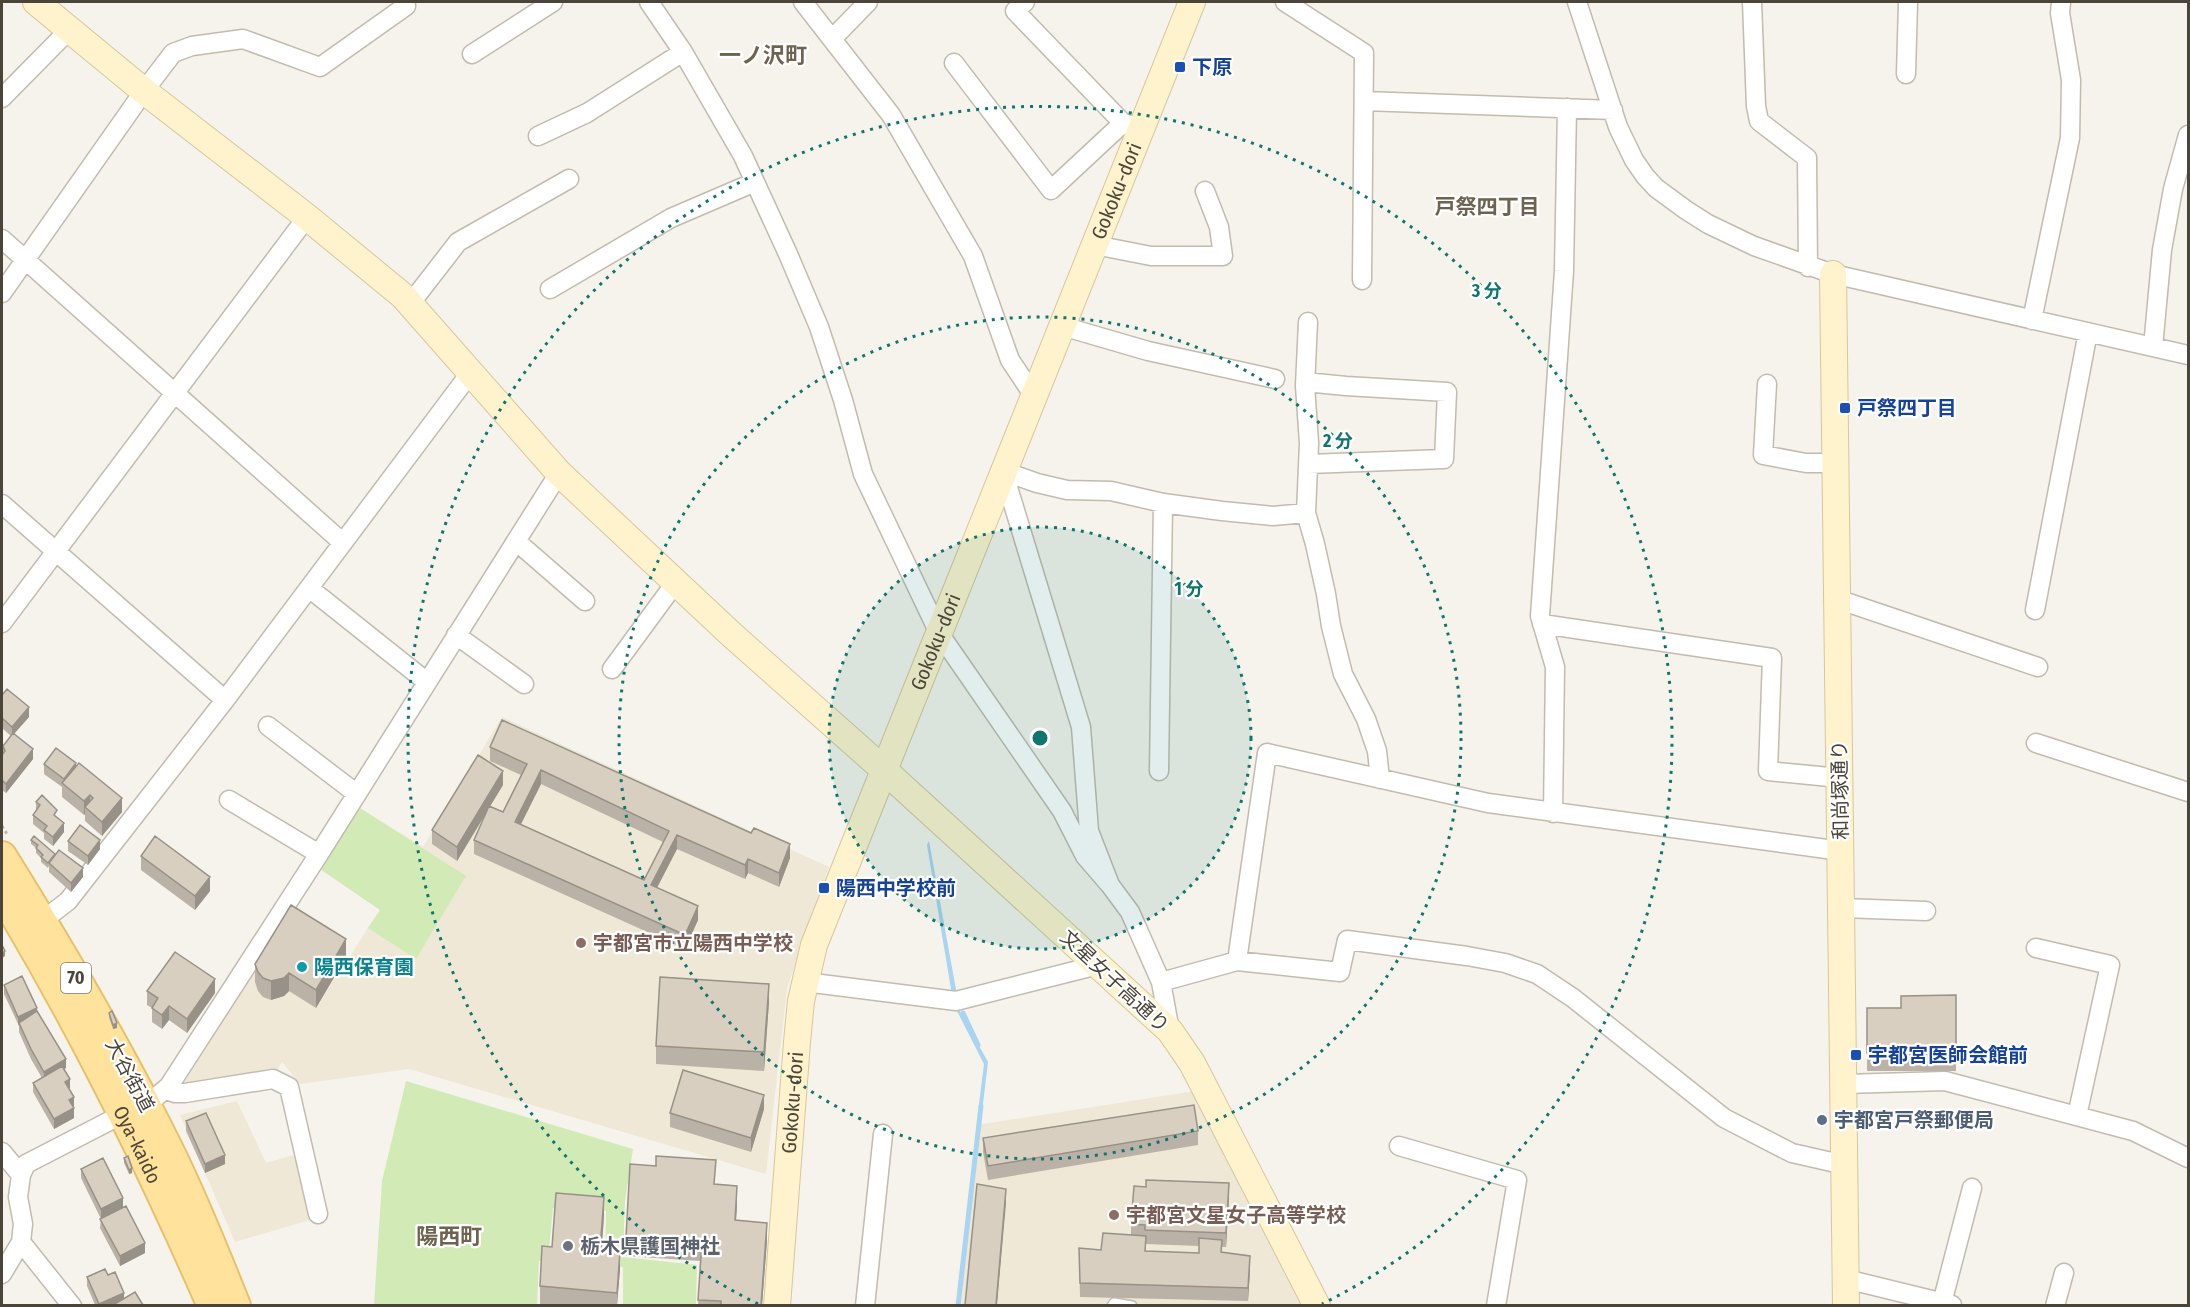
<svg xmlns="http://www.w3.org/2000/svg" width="2190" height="1307" font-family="'Fira Sans Condensed','Noto Sans JP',sans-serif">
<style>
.education{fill:#efe8d6}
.green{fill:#d2eab5}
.water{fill:#a9d4f2}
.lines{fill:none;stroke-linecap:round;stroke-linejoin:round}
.stream{stroke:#a9d4f2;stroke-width:5}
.lane-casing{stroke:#c2bbae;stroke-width:12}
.street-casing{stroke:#c2bbae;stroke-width:21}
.secondary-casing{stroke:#d6c79b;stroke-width:28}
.primary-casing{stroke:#e6c16a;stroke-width:32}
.path{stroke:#c4b79f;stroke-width:3;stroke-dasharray:3 3;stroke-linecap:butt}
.lane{stroke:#fff;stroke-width:9}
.street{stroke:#fff;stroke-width:18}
.secondary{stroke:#fff3cd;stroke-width:26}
.primary{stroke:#ffe39c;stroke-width:28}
.wall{fill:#bab2a6;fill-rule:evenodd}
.shaded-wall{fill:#979187}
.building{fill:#d8cfc1;stroke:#979187;stroke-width:1.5;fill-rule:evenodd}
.ring{fill:none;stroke:#0f766e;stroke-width:3;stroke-dasharray:3 6}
.transit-dot{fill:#1a4fb4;stroke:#fff;stroke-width:2}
.education-dot{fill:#8d6e63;stroke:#fff;stroke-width:2}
.culture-dot{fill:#0f9aa8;stroke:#fff;stroke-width:2}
.service-dot{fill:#5c6f8a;stroke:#fff;stroke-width:2}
.worship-dot{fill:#6b7280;stroke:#fff;stroke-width:2}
.labels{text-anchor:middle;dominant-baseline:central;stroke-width:4.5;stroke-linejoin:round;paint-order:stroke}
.shield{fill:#fff;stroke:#817c74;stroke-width:1.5}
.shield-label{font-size:18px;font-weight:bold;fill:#4b4439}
.transit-label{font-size:20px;font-weight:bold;fill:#164399;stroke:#fff;text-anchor:start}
.street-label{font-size:20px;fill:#4b4439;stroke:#fff}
.education-label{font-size:20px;font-weight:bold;fill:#785e54;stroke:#fff;text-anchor:start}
.culture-label{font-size:20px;font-weight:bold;fill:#0d838f;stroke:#fff;text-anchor:start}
.service-label{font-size:20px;font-weight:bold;fill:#4e5e75;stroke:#fff;text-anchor:start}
.worship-label{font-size:20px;font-weight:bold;fill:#5b616d;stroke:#fff;text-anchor:start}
.neighbourhood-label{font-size:21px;font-weight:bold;fill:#6e6250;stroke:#fff}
.quarter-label{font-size:22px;font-weight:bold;fill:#6e6250;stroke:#fff}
.centre{fill:#0f766e;stroke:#fff;stroke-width:3}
.ring-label{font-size:18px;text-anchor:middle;font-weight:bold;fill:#0f766e;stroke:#fff;stroke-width:4.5;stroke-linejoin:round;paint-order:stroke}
</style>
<rect width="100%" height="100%" fill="#f6f3ec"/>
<path class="education" d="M502 717 829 867 787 988 766 1174 409 1069 300 1084 282 1062 275 1073 180 1089 288 920 349 958 368 928 380 910 320 869 360 808 423 847Z
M1195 1091 1305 1306H961L977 1125Z
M237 1101 266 1163 301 1153 313 1219 235 1242 180 1115Z"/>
<path class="green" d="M360 808 466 876 416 959 368 928 380 910 320 869Z
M406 1081 633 1149 625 1201 623 1257 697 1265 696 1305H623V1267L605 1265 606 1211 553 1208 548 1261H539L537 1305 374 1306 382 1181Z"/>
<path class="water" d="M929 841 957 995H952L927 845Z
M959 1010 988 1062 982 1112H978L984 1064 957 1011Z"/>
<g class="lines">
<path class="stream" d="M963 1013 978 1045
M958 1306 981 1106"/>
<g class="lane-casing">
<path id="lane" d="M1112 1306 1114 1303 1132 1306"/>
</g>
<g class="street-casing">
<path id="street" d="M649 2 683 52 743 156 788 254 819 327 843 400 863 474 939 633 1062 811 1085 856 1110 885
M803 2 891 115 973 256 1010 360 1034 396
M1025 2 1015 11 1123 123
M1285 2 1364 53 1362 280
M1577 2 1618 127 1634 160 1645 176 1656 188 1686 210 1708 224 1754 246 1833 274 2188 355
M1752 2 1756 106 1759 121 1807 158 1808 267
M832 39 868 2
M472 54 553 2
M954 63 1051 190 1123 123 1141 128
M1906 74 1908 2
M2 98 70 29
M1364 101 1613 110
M538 136 587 113 683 52
M2 239 343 543
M1095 245 1151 256H1223L1219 227 1205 191
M550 289 671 218 755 182
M2 293 144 91 173 53 192 46 243 39 320 67 406 6 404 2
M410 304 458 242 569 179
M2032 320 2070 138 2071 80 2060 13 2061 2
M1308 322 1305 386 1309 443 1306 513 1315 544 1326 594 1331 626 1343 674 1366 719 1377 751 1380 779
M1062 326 1148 351 1275 379
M2153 347 2162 250 2173 189 2188 135
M1305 382 1346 386 1447 392 1444 459 1308 464
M1767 384 1763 455 1806 463H1835
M1003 471 1081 727 1089 831 1110 885 1130 912 1161 982 1170 1031
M1003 471 1037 483 1067 490 1111 491 1163 503 1222 511 1273 516 1306 513
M2 504 225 700
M516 541 585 601
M309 588 427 682
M1837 599 2038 667
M2035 610 2088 332
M2 623 307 217
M1542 624 1772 658 1768 771 1840 778
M456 635 524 684
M612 669 676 582
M268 726 357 794
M2036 743 2188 792
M1159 771 1163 503
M229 800 319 854
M1553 813 1555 667 1540 616 1564 271 1567 108
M1842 908 1926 911
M42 921 68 901 225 700 471 372
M2036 948 2110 965 2077 1116
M1237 961 1340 972 1347 940 1467 956 1505 963 1537 974 1573 998 1724 1118 1792 1153 1845 1165
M805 982 956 1001 1098 965
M1161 982 1237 961 1267 753 1488 803 1841 851
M1845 1084 1945 1081 2133 1131 2188 1158
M166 1090 175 1093H185L273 1079 289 1087 318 1214
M1399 1146 1517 1180 1496 1306
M2 1152 21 1175
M21 1242 72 1306
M2 1274 21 1242 23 1224 18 1197 21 1175 26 1164 156 1097 169 1086 319 854 559 473
M1846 1279 1952 1305
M1942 1303 1972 1188
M865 1306 883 1134
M2055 1306 2064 1273"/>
</g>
<g class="secondary-casing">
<g id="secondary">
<path d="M36 2 144 91 307 217 403 296 559 473 732 635 883 769 1170 1031 1192 1063 1317 1306"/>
<path d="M1833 274 1846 1306"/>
<path id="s1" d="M777 1306 797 1042 801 1001 814 945 1192 2"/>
</g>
</g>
<g class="primary-casing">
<g id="primary">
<path d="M2 856C62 952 119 1049 169 1150 194 1201 215 1253 236 1306"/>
<path id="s2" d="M2 894C81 1025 151 1166 212 1306"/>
</g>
</g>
<path class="path" d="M2 826 7 834"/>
<use href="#lane" class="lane"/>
<use href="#street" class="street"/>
<use href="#secondary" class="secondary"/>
<use href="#primary" class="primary"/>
</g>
<path class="wall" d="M2 695 29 717 14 734 33 759 6 793 2 790V747L3 749V746L11 736 2 728Z
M490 747 790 858 779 887 748 873 745 879 677 849 657 888 698 920 685 949 474 854V840L485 815 457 861 432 844V830L503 785 490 806 503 812 521 775 490 761ZM541 784 663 842 644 880 521 824Z
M44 764 76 767 122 812 102 836 85 821V814L84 815 62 797V787L44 774Z
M36 802 57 818 64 832 53 846 44 839V833L33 824V815L36 811Z
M31 840 83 877 71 892 49 872V866L48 868 41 862V858L36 853V848L31 844Z
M68 841 100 849 88 865 68 851Z
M141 856 210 891 195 910 141 870Z
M346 957 316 1008 289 991 284 996 271 1000 263 997 258 991 255 982V964Z
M4 985 37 1011 66 1068 64 1069 74 1106V1118L54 1129 33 1092V1083L42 1078 31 1059 19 1032V1026L4 994Z
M147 991 215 993 187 1033 169 1020 162 1029 152 1022V1008L147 1005Z
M1956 995V1071H1867V1008H1901Z
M769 1002 764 1071 656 1064V1046Z
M109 1013 117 1028 113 1029 109 1018Z
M764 1109 751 1152 670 1127V1113Z
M186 1121 225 1164 205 1173 186 1131Z
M1198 1131V1145L988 1180 983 1152V1138Z
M124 1158 132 1173 129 1174 124 1163Z
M81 1169 123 1207 145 1253 120 1266 100 1228 101 1219 81 1178Z
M715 1184 737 1204 736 1220 767 1241 762 1305H698L700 1261 626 1256V1237Z
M1229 1197 1226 1247H1222V1253L1250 1270 1248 1301 1080 1297 1079 1248 1101 1250 1131 1235V1224ZM1146 1244 1199 1246V1253L1146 1251Z
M604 1216 602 1249 620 1269 617 1305H553L540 1304V1286L552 1247Z
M108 1275 124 1299 143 1305H95L87 1286V1277Z"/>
<path class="shaded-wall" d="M29 707V717L12 736V727Z
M33 749V759L6 793V784Z
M76 763V772L64 785V779Z
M541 770V784L515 836V822Z
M503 771V785L457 861V847Z
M90 795V809L85 807V814L84 815V801Z
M122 798V812L102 836V822Z
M64 823V832L53 846V837Z
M677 835V849L651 899V885Z
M100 840V849L88 865V856Z
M790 844V858L779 887V873Z
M748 859V873L745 879V865Z
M83 868V877L71 892V883Z
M210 877V891L195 910V896Z
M698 906V920L685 949V935Z
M346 939V957L316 1008V990Z
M5 951V956L2 958V953Z
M289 973V991L284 996 271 1000V981Z
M215 979V993L187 1033V1019Z
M769 984V1002L764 1071V1052Z
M169 1006V1020L162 1029V1015Z
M37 1008V1017L19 1023 18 1026V1017Z
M117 1023V1028L113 1029V1025Z
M66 1059V1068L44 1081V1072Z
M70 1079V1088L65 1091V1082Z
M764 1095V1109L751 1152V1138Z
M74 1097V1106L69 1109V1100Z
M74 1108V1118L54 1129V1119Z
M225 1155V1164L205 1173V1164Z
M132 1168V1173L129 1174V1170Z
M1229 1183V1197L1226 1247V1233Z
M737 1186V1204L735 1239V1220Z
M1006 1189V1203L997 1305H996Z
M604 1197V1216L600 1267V1249Z
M123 1198V1208L101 1219V1209Z
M767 1223V1241L762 1305H761Z
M145 1243V1253L120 1266V1256Z
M620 1251V1269L617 1305V1293Z
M1250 1256V1270L1248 1301V1288Z
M124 1293V1303L117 1305H99V1304Z"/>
<path class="building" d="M7 689 29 707 12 727 2 718V695Z
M502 720 751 833 754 828 790 844 779 873 748 859 745 865 677 835 651 885 698 906 685 935 474 840 489 806 503 812 527 764 490 747ZM541 770 669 831 644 880 515 822Z
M13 733 33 749 6 784 2 780V755L5 751 3 746Z
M56 748 76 763 64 779 44 764Z
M478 755 503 771 457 847 432 830Z
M79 763 122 798 102 822 85 807 93 798 90 795 84 801 62 783Z
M42 795 57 810 54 815 64 823 53 837 44 830 47 826 33 815 40 805 36 802Z
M80 825 100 840 88 856 68 841Z
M34 836 55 854 48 863 41 857 43 855 36 848 38 845 31 840Z
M155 836 210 877 195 896 141 856Z
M59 850 83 868 71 883 49 863Z
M291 905 346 939 316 990 289 973 284 978 271 981 263 978 258 972 255 964Z
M2 945 5 951 2 953Z
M175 952 215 979 187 1019 169 1006 162 1015 152 1008 158 998 147 991Z
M22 976 37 1008 18 1017 4 985Z
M660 977 769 984 764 1052 656 1046Z
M1956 995V1053H1867V1008H1901V996Z
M37 1011 66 1059 44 1072 31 1049 19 1023Z
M112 1011 117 1023 113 1025 109 1013Z
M62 1066 70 1079 65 1082 74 1097 69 1100 74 1108 54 1119 33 1083Z
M683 1070 764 1095 751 1138 670 1113Z
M1194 1105 1198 1131 988 1166 983 1138Z
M206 1113 225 1155 205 1164 186 1121Z
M128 1156 132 1168 129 1170 124 1158Z
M656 1156 716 1160 714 1184 737 1186 735 1220 767 1223 761 1305H721V1301L698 1300 702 1242 626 1237 630 1164 656 1166Z
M103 1158 123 1198 101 1209 81 1169Z
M1146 1180 1229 1183 1226 1233 1145 1230V1225L1131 1224 1134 1186 1146 1187Z
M977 1184 1006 1189 996 1305H965Z
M556 1193 604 1197 600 1249 620 1251 617 1293 540 1286 542 1246 552 1247Z
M126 1206 145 1243 120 1256 100 1219Z
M1103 1233 1146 1236 1145 1251 1199 1253V1238L1222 1240 1221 1252 1250 1256 1248 1288 1080 1283 1079 1248 1101 1250Z
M105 1269 108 1275 115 1272 124 1293 99 1304 87 1277Z
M135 1292 143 1305H113Z"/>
<circle cx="1040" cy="738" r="211" fill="#0f766e" fill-opacity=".12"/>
<g class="ring">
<circle cx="1040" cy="738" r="211"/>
<circle cx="1040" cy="738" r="421"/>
<path d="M758 1304A632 632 0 1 1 1322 1304"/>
</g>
<g class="transit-dot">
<rect x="1174" y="61" width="12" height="12" rx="3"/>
<rect x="1839" y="402" width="12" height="12" rx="3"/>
<rect x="818" y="882" width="12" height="12" rx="3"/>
<rect x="1850" y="1049" width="12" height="12" rx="3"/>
</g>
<g class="education-dot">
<circle cx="581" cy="943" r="6"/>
<circle cx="1114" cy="1215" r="6"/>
</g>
<circle class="culture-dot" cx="302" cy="967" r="6"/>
<circle class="service-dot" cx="1822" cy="1120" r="6"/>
<circle class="worship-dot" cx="568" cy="1246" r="6"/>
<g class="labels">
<rect class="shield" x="61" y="963" width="30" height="30" rx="4.5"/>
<g class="shield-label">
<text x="76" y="978">70</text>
</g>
<g class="transit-label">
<text x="1192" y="67">下原</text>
<text x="1857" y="408">戸祭四丁目</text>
<text x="836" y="888">陽西中学校前</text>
<text x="1868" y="1055">宇都宮医師会館前</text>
</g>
<g class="street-label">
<text stroke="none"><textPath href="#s1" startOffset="1176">Gokoku-dori</textPath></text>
<text stroke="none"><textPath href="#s1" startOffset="690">Gokoku-dori</textPath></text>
<text transform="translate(1840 790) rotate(-91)">和尚塚通り</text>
<text transform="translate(1115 981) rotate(43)">文星女子高通り</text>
<text transform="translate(130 1075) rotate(62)">大谷街道</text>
<text stroke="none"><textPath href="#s1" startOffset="204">Gokoku-dori</textPath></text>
<text stroke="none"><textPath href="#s2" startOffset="285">Oya-kaido</textPath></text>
</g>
<g class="education-label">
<text x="593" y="943">宇都宮市立陽西中学校</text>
<text x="1126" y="1215">宇都宮文星女子高等学校</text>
</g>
<g class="culture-label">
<text x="314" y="967">陽西保育園</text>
</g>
<g class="service-label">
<text x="1834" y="1120">宇都宮戸祭郵便局</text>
</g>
<g class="worship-label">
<text x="580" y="1246">栃木県護国神社</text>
</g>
<g class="neighbourhood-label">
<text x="1487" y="207">戸祭四丁目</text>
</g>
<g class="quarter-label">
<text x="763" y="55">一ノ沢町</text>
<text x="449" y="1236">陽西町</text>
</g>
</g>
<circle cx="1040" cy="738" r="9" class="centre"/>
<g class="ring-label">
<text x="1487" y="297">3 分</text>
<text x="1338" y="447">2 分</text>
<text x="1189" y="595">1 分</text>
</g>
<rect width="2190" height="1307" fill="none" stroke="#4b4439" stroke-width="6"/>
</svg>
